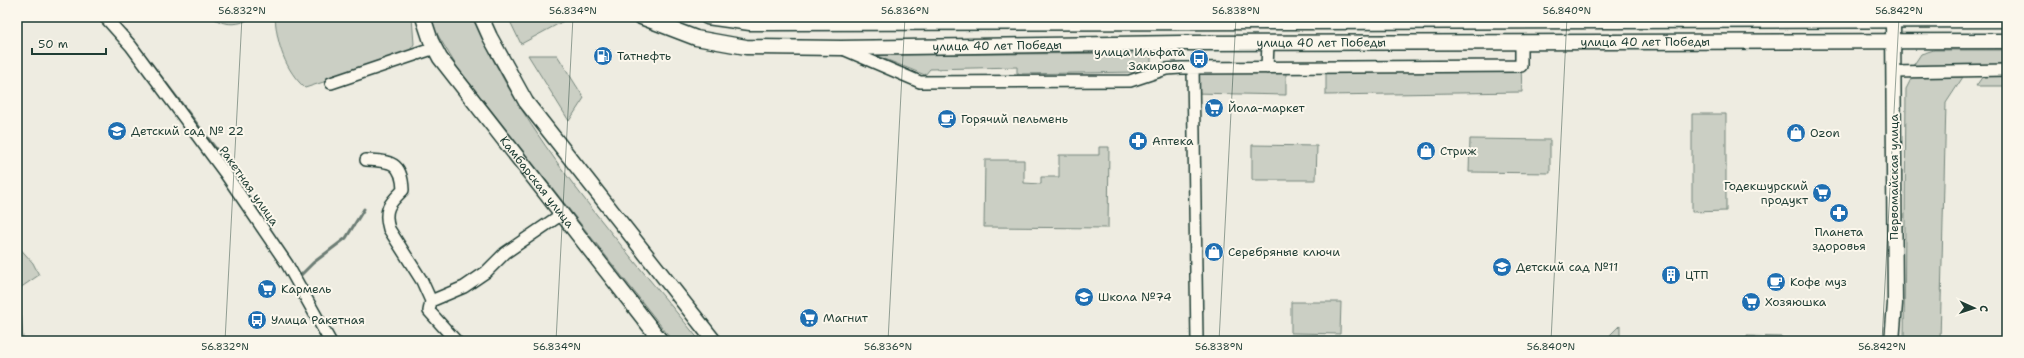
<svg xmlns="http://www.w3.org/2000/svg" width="2024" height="358" font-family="'Shantell Sans',sans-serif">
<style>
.green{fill:#cbcfc4;stroke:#75867c}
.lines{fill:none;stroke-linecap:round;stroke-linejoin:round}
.stream{stroke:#6c7d74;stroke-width:3}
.minor-casing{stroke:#1f3d34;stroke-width:14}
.major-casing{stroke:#1f3d34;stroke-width:17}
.minor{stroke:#fbf7ec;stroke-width:11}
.major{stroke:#fbf7ec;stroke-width:14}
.ticks{fill:none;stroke:#1f3d34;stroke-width:1;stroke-opacity:0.45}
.labels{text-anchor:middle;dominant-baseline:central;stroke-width:4;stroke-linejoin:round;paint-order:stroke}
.street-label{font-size:12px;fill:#1f3d34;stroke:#fbf7ec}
.poi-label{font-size:12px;fill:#1f3d34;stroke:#fbf7ec;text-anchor:start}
.neatline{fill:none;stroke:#1f3d34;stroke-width:1.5}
.ticks-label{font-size:10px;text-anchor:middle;fill:#1f3d34}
</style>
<rect width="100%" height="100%" fill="#eeece1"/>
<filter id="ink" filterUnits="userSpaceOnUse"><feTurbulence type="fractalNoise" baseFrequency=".025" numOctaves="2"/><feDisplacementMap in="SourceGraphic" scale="8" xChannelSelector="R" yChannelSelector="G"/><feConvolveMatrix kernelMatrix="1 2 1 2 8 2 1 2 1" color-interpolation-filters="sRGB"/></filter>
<g filter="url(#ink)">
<path class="green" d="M212 17H252C241 26 223 26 212 17Z
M275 17H412L414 44 407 55 305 88C285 70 277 44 275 17Z
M431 17H473C523 137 619 241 700 341H673L457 67 433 27Z
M508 17H571L521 44Z
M1934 50H2007V65L1913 66 1921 54Z
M1151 53V67L1139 72 1017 74V67L930 69 925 75 875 55Z
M528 55H557L584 98 569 121Z
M1521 66 1522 92 1326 95V68Z
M1193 68H1286V95L1193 93Z
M1983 76H2007V86H1976Z
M1912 77H1963L1946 103 1940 341H1904L1906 89Z
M1692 114H1726V211L1692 212Z
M1470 139 1550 140V173L1469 172Z
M1252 145 1317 146 1316 180H1252Z
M1099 147H1109L1108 228 984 227 985 160H1024V183L1041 184V177H1059V155H1099Z
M17 245 33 263 39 275 20 288 23 341H17Z
M1291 302H1341L1340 334 1291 333Z
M1620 325V341H1604Z
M1747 336 1782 337V341H1747Z"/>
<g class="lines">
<path class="stream" d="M126 31 232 170 271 232
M299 277 313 263 346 238 364 209"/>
<g class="minor-casing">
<path id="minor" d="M105 17 131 46 225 173 287 264 330 341
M843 49 920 82 1130 81 1166 69 1181 68 1521 66V42
M1193 68 1197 341
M1267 68 1268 43
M1894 72 2007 70
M331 83 435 48
M366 160C391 161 402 162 403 190 390 203 383 209 389 229L422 281 431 301 429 311 456 341
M431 301 464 287 486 272 505 253 562 214"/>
</g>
<g class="major-casing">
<g id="major">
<path id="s1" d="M423 17 431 41 440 58 661 341"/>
<path d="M481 17 490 37 526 102 714 341"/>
<path id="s2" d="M641 17 696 38 746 47 841 48 1181 43 2007 41"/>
<path d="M707 17 750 23C1169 21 1588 23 2007 20"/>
<path d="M1892 341 1895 304 1893 21"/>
</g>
</g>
<use href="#minor" class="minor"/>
<use href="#major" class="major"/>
</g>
</g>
<path class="ticks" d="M17 336 105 341M225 341 242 17M556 341 573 17M888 341 905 17M1219 341 1236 17M1551 341 1567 17M1882 341 1899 17"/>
<defs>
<g id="fuel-disc" transform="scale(1)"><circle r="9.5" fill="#1f6fb2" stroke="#fbf7ec"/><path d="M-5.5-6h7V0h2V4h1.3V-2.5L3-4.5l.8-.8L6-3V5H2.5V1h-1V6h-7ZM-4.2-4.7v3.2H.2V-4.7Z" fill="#fff"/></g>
<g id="bus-disc" transform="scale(1)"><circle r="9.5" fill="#1f6fb2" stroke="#fbf7ec"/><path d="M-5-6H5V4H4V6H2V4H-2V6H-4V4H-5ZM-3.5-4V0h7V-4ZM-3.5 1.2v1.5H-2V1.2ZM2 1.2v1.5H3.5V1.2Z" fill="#fff"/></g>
<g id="supermarket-disc" transform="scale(1)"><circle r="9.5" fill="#1f6fb2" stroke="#fbf7ec"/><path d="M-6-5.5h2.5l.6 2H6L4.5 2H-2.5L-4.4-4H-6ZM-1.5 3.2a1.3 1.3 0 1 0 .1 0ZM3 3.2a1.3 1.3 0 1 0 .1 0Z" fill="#fff"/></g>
<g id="cafe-disc" transform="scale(1)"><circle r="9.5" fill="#1f6fb2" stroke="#fbf7ec"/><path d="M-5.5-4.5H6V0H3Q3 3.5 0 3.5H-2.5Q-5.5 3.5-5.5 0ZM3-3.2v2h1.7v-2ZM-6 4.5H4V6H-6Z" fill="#fff"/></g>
<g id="school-disc" transform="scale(1)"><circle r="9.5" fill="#1f6fb2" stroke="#fbf7ec"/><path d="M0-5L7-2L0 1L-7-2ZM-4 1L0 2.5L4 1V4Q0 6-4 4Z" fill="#fff"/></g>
<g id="shop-disc" transform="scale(1)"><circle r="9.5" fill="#1f6fb2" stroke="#fbf7ec"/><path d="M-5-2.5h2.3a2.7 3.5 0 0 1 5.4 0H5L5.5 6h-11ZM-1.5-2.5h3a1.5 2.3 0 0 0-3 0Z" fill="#fff"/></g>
<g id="pharmacy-disc" transform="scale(1)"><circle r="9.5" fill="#1f6fb2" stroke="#fbf7ec"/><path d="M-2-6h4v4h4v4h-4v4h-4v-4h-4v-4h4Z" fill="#fff"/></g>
<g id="building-disc" transform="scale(1)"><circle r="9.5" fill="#1f6fb2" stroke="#fbf7ec"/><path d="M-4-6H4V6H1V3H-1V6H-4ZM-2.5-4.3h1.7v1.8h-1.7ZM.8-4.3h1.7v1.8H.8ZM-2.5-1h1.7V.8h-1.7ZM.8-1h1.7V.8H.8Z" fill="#fff"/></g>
</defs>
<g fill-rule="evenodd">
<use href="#fuel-disc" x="603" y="56"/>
<use href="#bus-disc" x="1199" y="59"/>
<use href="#supermarket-disc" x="1214" y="108"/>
<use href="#cafe-disc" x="947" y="119"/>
<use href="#school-disc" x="117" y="131"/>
<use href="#shop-disc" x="1796" y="133"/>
<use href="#pharmacy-disc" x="1138" y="141"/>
<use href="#shop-disc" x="1426" y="151"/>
<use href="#supermarket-disc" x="1822" y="193"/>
<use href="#pharmacy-disc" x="1839" y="213"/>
<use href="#shop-disc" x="1214" y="252"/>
<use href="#school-disc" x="1502" y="267"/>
<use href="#building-disc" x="1671" y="275"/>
<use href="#cafe-disc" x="1776" y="282"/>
<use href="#supermarket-disc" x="267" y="289"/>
<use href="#school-disc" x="1084" y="297"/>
<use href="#supermarket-disc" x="1751" y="302"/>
<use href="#supermarket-disc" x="809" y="318"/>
<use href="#bus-disc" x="257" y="320"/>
</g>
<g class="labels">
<g class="street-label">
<text stroke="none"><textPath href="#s2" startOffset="1009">улица 40 лет Победы</textPath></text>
<text stroke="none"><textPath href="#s2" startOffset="685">улица 40 лет Победы</textPath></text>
<text stroke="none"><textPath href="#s2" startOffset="361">улица 40 лет Победы</textPath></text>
<text transform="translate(1894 177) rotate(-90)">Первомайская улица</text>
<text stroke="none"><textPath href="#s1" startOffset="202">Камбарская улица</textPath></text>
<text transform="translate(249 186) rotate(55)">Ракетная улица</text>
</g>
<g class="poi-label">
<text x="1185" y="52" text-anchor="end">улица Ильфата<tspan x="1185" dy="14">Закирова</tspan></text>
<text x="617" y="56">Татнефть</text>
<text x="1228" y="108">Йола-маркет</text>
<text x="961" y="119">Горячий пельмень</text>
<text x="131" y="131">Детский сад № 22</text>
<text x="1810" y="133">Ozon</text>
<text x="1152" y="141">Аптека</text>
<text x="1440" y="151">Стриж</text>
<text x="1808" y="186" text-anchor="end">Годекшурский<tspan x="1808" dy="14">продукт</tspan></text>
<text x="1839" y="232" text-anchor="middle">Планета<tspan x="1839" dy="14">здоровья</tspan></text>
<text x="1228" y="252">Серебряные ключи</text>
<text x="1516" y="267">Детский сад №11</text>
<text x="1685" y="275">ЦТП</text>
<text x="1790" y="282">Кофе муз</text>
<text x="281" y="289">Кармель</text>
<text x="1098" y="297">Школа №74</text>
<text x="1765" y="302">Хозяюшка</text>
<text x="823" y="318">Магнит</text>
<text x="271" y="320">Улица Ракетная</text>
</g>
</g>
<rect width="2024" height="358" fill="none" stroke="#fbf7ec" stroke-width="44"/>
<g transform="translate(1974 308) rotate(93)" stroke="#fbf7ec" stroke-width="3" paint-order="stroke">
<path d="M0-3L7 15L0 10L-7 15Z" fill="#1f3d34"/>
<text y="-6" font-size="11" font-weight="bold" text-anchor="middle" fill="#1f3d34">С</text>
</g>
<path d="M32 48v6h74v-6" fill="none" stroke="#1f3d34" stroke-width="2"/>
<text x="38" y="48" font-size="12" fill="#1f3d34" stroke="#fbf7ec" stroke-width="3" paint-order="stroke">50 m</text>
<rect x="22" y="22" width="1980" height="314" class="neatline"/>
<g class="ticks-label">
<text x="242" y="14">56.832°N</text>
<text x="573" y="14">56.834°N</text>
<text x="905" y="14">56.836°N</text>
<text x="1236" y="14">56.838°N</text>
<text x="1567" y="14">56.840°N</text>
<text x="1899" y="14">56.842°N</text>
<text x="225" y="350">56.832°N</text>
<text x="557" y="350">56.834°N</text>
<text x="888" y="350">56.836°N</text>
<text x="1219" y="350">56.838°N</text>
<text x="1551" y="350">56.840°N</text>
<text x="1882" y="350">56.842°N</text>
</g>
</svg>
